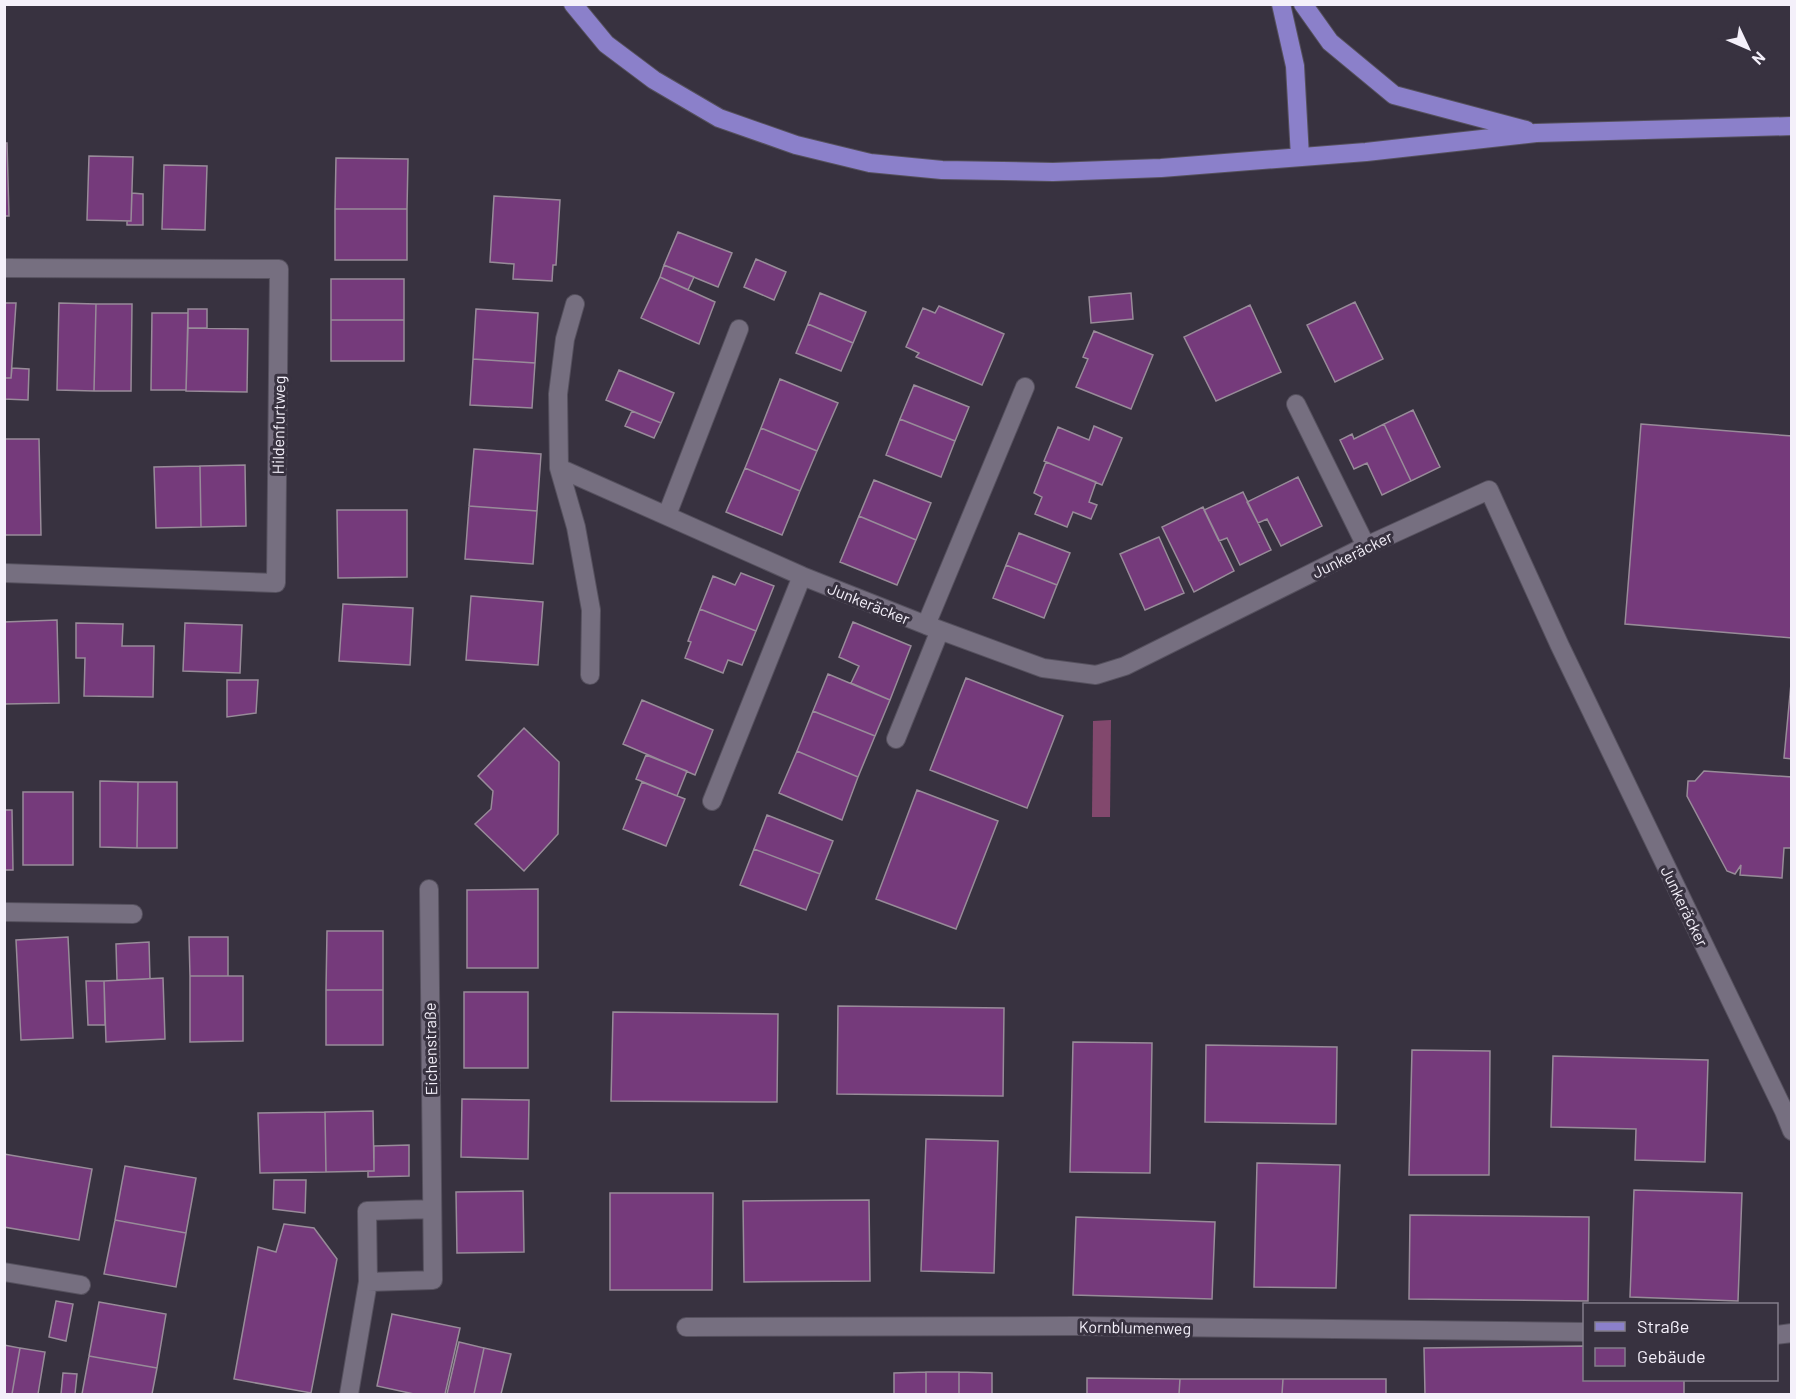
<svg xmlns="http://www.w3.org/2000/svg" width="1796" height="1399" font-family="Barlow,sans-serif">
<style>
.green{fill:#82486d}
.building{fill:#753a7b;stroke:#988b99;stroke-width:1.5}
.lines{fill:none;stroke-linecap:round;stroke-linejoin:round}
.minor-casing{stroke:#56515e;stroke-width:20}
.major-casing{stroke:#56515e;stroke-width:20}
.minor{stroke:#766f80;stroke-width:18}
.major{stroke:#8b80ca;stroke-width:18}
.labels{text-anchor:middle;dominant-baseline:central;stroke-width:6;stroke-linejoin:round;paint-order:stroke}
.street-label{font-size:16px;fill:#f4f0fa;stroke:#383240}
</style>
<rect width="100%" height="100%" fill="#383240"/>
<path class="green" d="M1111 720 1110 817H1092L1093 721Z"/>
<path class="building" d="M4 143H7L9 216H4Z
M89 156 133 157 131 221 87 220Z
M336 158 408 159 407 209H335Z
M164 165 207 166 205 230 162 229Z
M132 193 143 194V225H127V221H131Z
M494 196 560 200 556 265H553L552 281 513 279 514 264 490 262Z
M335 209H407V260H335Z
M678 232 732 253 718 287 664 265Z
M756 259 786 272 774 300 744 287Z
M664 265 694 277 688 290 660 277Z
M660 277 715 302 699 344 641 318Z
M331 279H404V320H331Z
M820 293 866 312 853 343 808 324Z
M1131 293 1133 319 1091 323 1089 297Z
M1355 302 1383 359 1335 382 1307 325Z
M4 303H16L11 378H4Z
M59 303 96 304 94 391 57 390Z
M96 304H132L131 391H94Z
M1250 305 1281 372 1216 401 1184 337Z
M939 306 1004 334 982 385 916 357 919 353 906 347 923 308 935 313Z
M188 309H207V328H188Z
M476 309 538 313 535 363 473 359Z
M152 313H188L186 390H151Z
M331 320H404V361H331Z
M808 324 853 343 841 371 796 353Z
M188 328 248 329 247 392 186 391Z
M1094 331 1153 355 1131 409 1076 387 1088 359 1083 357Z
M473 359 535 363 532 408 470 405Z
M12 368 29 369 28 400 4 399V378H11Z
M619 370 674 393 661 423 606 400Z
M780 379 838 403 817 451 761 428Z
M914 385 969 407 955 441 900 419Z
M1413 410 1440 467 1411 481 1384 424Z
M632 411 661 423 654 438 625 426Z
M900 419 955 441 941 477 886 455Z
M1384 424 1411 481 1382 495 1367 463 1354 469 1340 440 1352 434 1354 439Z
M1641 424 1792 436V638L1625 624Z
M1094 426 1122 438 1102 485 1044 461 1058 427 1089 440Z
M761 428 817 451 800 491 745 468Z
M4 439H39L41 535H4Z
M474 449 541 454 537 511 469 506Z
M1046 462 1096 482 1089 502 1097 505 1091 519 1073 512 1067 527 1035 514 1042 497 1034 493Z
M245 465 246 526 201 527 200 466Z
M200 466 201 527 156 528 154 467Z
M745 468 800 491 782 535 726 512Z
M1298 477 1322 526 1281 546 1267 519 1258 523 1247 502Z
M874 480 931 503 916 540 859 516Z
M1243 492 1271 550 1240 565 1227 538 1219 541 1204 510Z
M469 506 537 511 533 564 465 559Z
M1203 507 1234 571 1194 592 1162 527Z
M337 510H407V577L338 578Z
M859 516 916 540 897 585 840 562Z
M1019 533 1070 553 1057 585 1006 565Z
M1159 537 1184 593 1145 610 1120 554Z
M1006 565 1057 585 1044 618 993 598Z
M741 573 774 586 756 631 700 609 713 576 735 585Z
M471 596 543 602 538 665 466 660Z
M343 604 413 608 410 665 339 661Z
M700 609 756 631 742 665 728 660 723 673 685 658 691 642 688 641Z
M57 620 59 703 4 704V622Z
M853 622 911 646 890 700 851 683 859 666 839 657Z
M76 623 123 624 122 646H154L153 697 84 696 85 658H76Z
M185 623 242 625 240 673 183 671Z
M1792 673V759L1784 758Z
M828 674 890 700 875 736 813 711Z
M966 678 1063 716 1027 808 930 770Z
M227 680H258L256 713 227 717Z
M642 700 713 730 695 775 623 744Z
M813 711 875 736 858 777 797 751Z
M524 728 559 762 558 834 524 871 475 824 491 809 493 791 478 776Z
M797 751 858 777 842 820 779 793Z
M646 755 687 771 677 796 636 779Z
M1704 771 1792 777V848H1784L1782 878 1740 875 1741 865 1735 874 1727 871 1687 796 1688 781H1695Z
M100 781 138 782 137 848 100 847Z
M138 782H177V848H137Z
M642 782 685 799 666 846 623 829Z
M917 790 998 821 956 929 876 899Z
M23 792H73V865H23Z
M4 810H12L13 870H4Z
M767 815 833 841 820 874 754 849Z
M754 849 820 874 806 910 740 885Z
M538 889V968H467V890Z
M327 931H383V990H326Z
M68 937 73 1038 21 1040 16 940Z
M189 937H228V976H190Z
M149 942 150 979 117 980 116 944Z
M190 976H243V1041L190 1042Z
M163 978 165 1039 106 1042 104 981Z
M86 981H104L105 1025H88Z
M326 990H383V1045H326Z
M464 992H528V1068H464Z
M838 1006 1004 1008 1003 1096 837 1094Z
M613 1012 778 1014 777 1102 611 1101Z
M1073 1042 1152 1043 1150 1173 1070 1172Z
M1206 1045 1337 1047 1336 1124 1205 1122Z
M1412 1050 1490 1051 1489 1175H1409Z
M1553 1056 1708 1060 1705 1162 1635 1160 1636 1129 1551 1127Z
M462 1099 529 1100 528 1159 461 1157Z
M373 1111 374 1171 326 1172 325 1112Z
M325 1112 326 1172 260 1173 258 1113Z
M926 1139 998 1141 994 1273 921 1271Z
M409 1145V1176L368 1177V1171H374V1146Z
M4 1154 92 1169 79 1240 4 1227Z
M1257 1163 1340 1165 1336 1288 1254 1287Z
M125 1166 196 1178 186 1233 115 1220Z
M274 1180H306L305 1213 273 1209Z
M1634 1190 1742 1193 1738 1301 1630 1297Z
M523 1191 524 1252 457 1253 456 1192Z
M610 1193H713L712 1290H610Z
M869 1200 870 1281 744 1282 743 1201Z
M1410 1215 1589 1217 1588 1301 1409 1299Z
M1076 1217 1215 1222 1212 1299 1073 1295Z
M115 1220 186 1233 176 1287 104 1274Z
M284 1224 314 1228 337 1259 311 1393 234 1379 258 1247 276 1252Z
M56 1301 73 1304 66 1341 49 1337Z
M99 1302 166 1314 157 1368 89 1356Z
M392 1314 460 1328 445 1394H414L377 1386Z
M459 1342 484 1348 474 1394H447Z
M4 1345 20 1348 12 1394H4Z
M1584 1346V1380H1684V1394H1425L1424 1348Z
M20 1348 45 1352 38 1394H12Z
M484 1348 511 1354 501 1394H474Z
M89 1356 157 1368 152 1394H82Z
M926 1372V1394H894V1373Z
M926 1372H959V1394H926Z
M959 1372 992 1373V1394H959Z
M63 1373 77 1374 75 1394H61Z
M1087 1378 1180 1379 1179 1394H1087Z
M1180 1379H1283L1282 1394H1179Z
M1283 1379H1386V1394H1282Z"/>
<g class="lines">
<g class="minor-casing">
<path id="minor" d="M4 268 279 269 276 583 4 573
M575 304 565 339 558 394 559 468 576 527 591 610 590 675
M1296 404 1366 546
M559 468 802 576 926 625 1043 668 1096 675 1125 666 1366 546 1489 490 1560 646 1784 1111 1792 1131
M667 515 739 329
M926 625 1025 387
M896 739 940 630
M712 801 802 576
M4 912 133 914
M4 1272 81 1285
M368 1282 433 1280 429 889
M686 1327 1076 1326 1584 1332
M1776 1335 1792 1333
M349 1394 368 1282 367 1211 432 1209"/>
</g>
<g class="major-casing">
<path id="major" d="M573 4 606 44 654 80 719 118 796 145 870 163 942 170 1053 172 1161 168 1366 152 1536 133 1792 126
M1281 4 1295 66 1300 157
M1303 4 1330 42 1394 95 1526 130"/>
</g>
<use href="#minor" class="minor"/>
<use href="#major" class="major"/>
</g>
<g class="labels">
<g class="street-label">
<text transform="translate(278 425) rotate(-89)">Hildenfurtweg</text>
<text transform="translate(1352 554) rotate(-26)">Junkeräcker</text>
<text transform="translate(869 603) rotate(22)">Junkeräcker</text>
<text transform="translate(1685 906) rotate(64)">Junkeräcker</text>
<text transform="translate(430 1049) rotate(-91)">Eichenstraße</text>
<text transform="translate(1135 1327) rotate(1)">Kornblumenweg</text>
</g>
</g>
<rect width="1796" height="1399" fill="none" stroke="#f4f0fa" stroke-width="12"/>
<rect x="1583" y="1303" width="195" height="78" fill="#383240" stroke="#837e8a" stroke-width="1.5"/>
<rect x="1595" y="1322" width="30" height="9" fill="#8b80ca" stroke="#837e8a" stroke-width="1.5"/>
<text x="1637" y="1333" font-size="18" fill="#f4f0fa">Straße</text>
<rect x="1595" y="1348" width="30" height="18" fill="#753a7b" stroke="#837e8a" stroke-width="1.5"/>
<text x="1637" y="1363" font-size="18" fill="#f4f0fa">Gebäude</text>
<g transform="translate(1748 48) rotate(134)" stroke="#383240" stroke-width="4.5" paint-order="stroke">
<path d="M0-4.5L10 22L0 15L-10 22Z" fill="#f4f0fa"/>
<text y="-9" font-size="16" font-weight="bold" text-anchor="middle" fill="#f4f0fa">N</text>
</g>
</svg>
